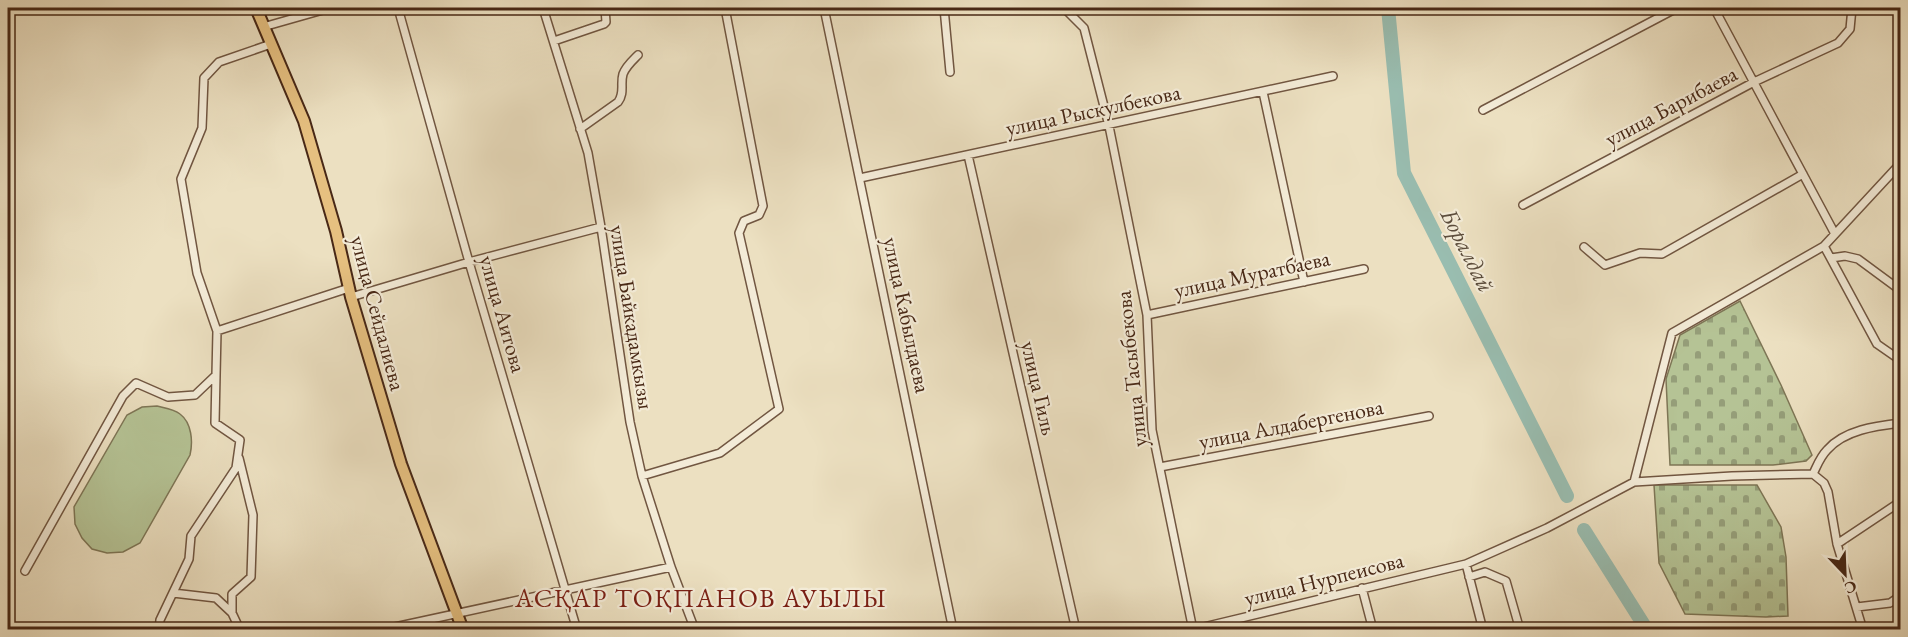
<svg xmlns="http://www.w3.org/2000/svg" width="1908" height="637" font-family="'EB Garamond',serif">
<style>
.green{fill:#b5c395;stroke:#7e7656;stroke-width:1.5}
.cemetery{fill:url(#cemetery-stones);stroke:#7e7656;stroke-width:1.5}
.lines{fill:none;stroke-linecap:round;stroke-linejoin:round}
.river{stroke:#99bdb0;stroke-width:14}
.street-casing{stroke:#715641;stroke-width:10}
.primary-casing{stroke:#482816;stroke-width:14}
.street{stroke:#f3ebd7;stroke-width:7}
.primary{stroke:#e6c080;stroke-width:10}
.labels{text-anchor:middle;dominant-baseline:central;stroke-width:4.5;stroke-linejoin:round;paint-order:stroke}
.street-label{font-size:22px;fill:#482816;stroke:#f3ebd7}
.water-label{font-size:24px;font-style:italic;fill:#5c4d3c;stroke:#f3ebd7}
.quarter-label{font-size:26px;letter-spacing:1.5px;fill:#7a1f14;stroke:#f3ebd7}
</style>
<defs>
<pattern id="cemetery-stones" width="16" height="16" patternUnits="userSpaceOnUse" patternTransform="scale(1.5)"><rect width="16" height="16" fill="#b5c395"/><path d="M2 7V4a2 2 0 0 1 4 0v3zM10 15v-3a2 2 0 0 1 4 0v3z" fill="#959e79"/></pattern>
</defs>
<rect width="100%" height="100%" fill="#ece0c1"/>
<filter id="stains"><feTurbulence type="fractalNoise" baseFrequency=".00333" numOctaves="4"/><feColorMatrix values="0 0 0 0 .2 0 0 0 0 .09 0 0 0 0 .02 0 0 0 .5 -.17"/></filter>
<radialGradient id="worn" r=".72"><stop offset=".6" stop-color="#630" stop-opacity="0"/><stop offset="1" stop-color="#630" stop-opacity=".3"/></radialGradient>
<path class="green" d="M157 406C165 408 174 409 180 414 192 423 193 442 190 455L140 543 123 552 107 553 92 549 82 538 75 524 74 507 127 415 142 407Z"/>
<path class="cemetery" d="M1740 301 1781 385 1812 455 1806 461 1773 465H1670L1666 379 1680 335Z
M1654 485H1757L1781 527 1786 557 1788 616 1766 617 1685 614 1659 563Z"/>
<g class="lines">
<path class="river" d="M1388 8 1404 173 1567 496
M1584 530 1647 630"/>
<g class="street-casing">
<path id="street" d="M398 8 469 262 577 630
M543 8 588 153 601 227 630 422 642 476 671 567 695 630
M824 8 953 630
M944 8 950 72
M1064 8 1084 28 1109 126 1147 315 1152 430 1193 630
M1714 8 1835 234
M263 27 330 8
M554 41 604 24 606 22 605 8
M1263 92 1304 282
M1483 110 1677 8
M580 129 618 102C625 93 620 84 623 74 626 66 632 61 638 55
M968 155 1076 630
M860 178 1333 76
M1523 205 1754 82 1838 43 1850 29 1852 8
M1824 246 1877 344 1900 360
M1584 247 1605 265 1640 253 1662 254 1803 174
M1831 258 1845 256 1858 259 1900 290
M351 297 469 262 601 227
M1147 315 1364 269
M217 331 349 288
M1160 467 1429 416
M1813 474C1817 466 1820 457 1827 450 1844 430 1876 426 1900 423
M642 476 720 453 779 409 739 233 744 221 759 215 763 206 725 8
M1634 482 1672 333 1824 246 1900 164
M1837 544 1900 502
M1466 564 1483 630
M25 571 123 396 136 383 168 397 195 395 216 375 217 331 197 273 181 179 202 128 204 78 219 62 271 44
M1469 577 1485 572 1506 581 1520 630
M1362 588 1373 630
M173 593 216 598 232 613 240 630
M1857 607 1890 603 1900 596
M232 613V594L251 577 253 515 239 458
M159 630 160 620 189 559 191 536 236 468 240 440 215 423 216 375
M381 630 671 567
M1191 630 1466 564 1547 528 1634 482 1732 476 1813 474 1824 483 1828 492 1837 544 1863 630"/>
</g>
<g class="primary-casing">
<path id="primary" d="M256 8 304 121 336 231 351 297 401 464 463 630"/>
</g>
<use href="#street" class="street"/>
<use href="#primary" class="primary"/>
</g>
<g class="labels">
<g class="street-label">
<text transform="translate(1671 106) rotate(-28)">улица Барибаева</text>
<text transform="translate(1093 110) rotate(-12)">улица Рыскулбекова</text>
<text transform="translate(1252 274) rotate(-12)">улица Муратбаева</text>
<text transform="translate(378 313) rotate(75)">улица Сейдалиева</text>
<text transform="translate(503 314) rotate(74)">улица Аитова</text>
<text transform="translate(907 315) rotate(78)">улица Кабылдаева</text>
<text transform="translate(632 317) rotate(81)">улица Байкадамкызы</text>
<text transform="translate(1131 369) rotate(-96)">улица Тасыбекова</text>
<text transform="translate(1039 388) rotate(77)">улица Гиль</text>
<text transform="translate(1291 424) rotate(-11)">улица Алдабергенова</text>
<text transform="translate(1324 579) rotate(-14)">улица Нурпеисова</text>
</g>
<g class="water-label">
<text transform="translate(1468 250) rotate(63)">Боралдай</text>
</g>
<g class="quarter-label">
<text x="701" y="598">АСҚАР ТОҚПАНОВ АУЫЛЫ</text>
</g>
</g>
<rect width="1908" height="637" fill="none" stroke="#ece0c1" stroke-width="30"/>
<rect x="9" y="9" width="1890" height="619" fill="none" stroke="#482816" stroke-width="3"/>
<rect x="15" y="15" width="1878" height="607" fill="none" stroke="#482816" stroke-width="1.5"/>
<g transform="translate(1845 574) rotate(157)" stroke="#f3ebd7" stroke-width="4.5" paint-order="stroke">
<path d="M0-4.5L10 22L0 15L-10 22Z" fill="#482816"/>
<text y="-9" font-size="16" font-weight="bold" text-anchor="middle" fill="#482816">С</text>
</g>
<rect width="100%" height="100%" filter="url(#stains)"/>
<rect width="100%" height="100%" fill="url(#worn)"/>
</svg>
